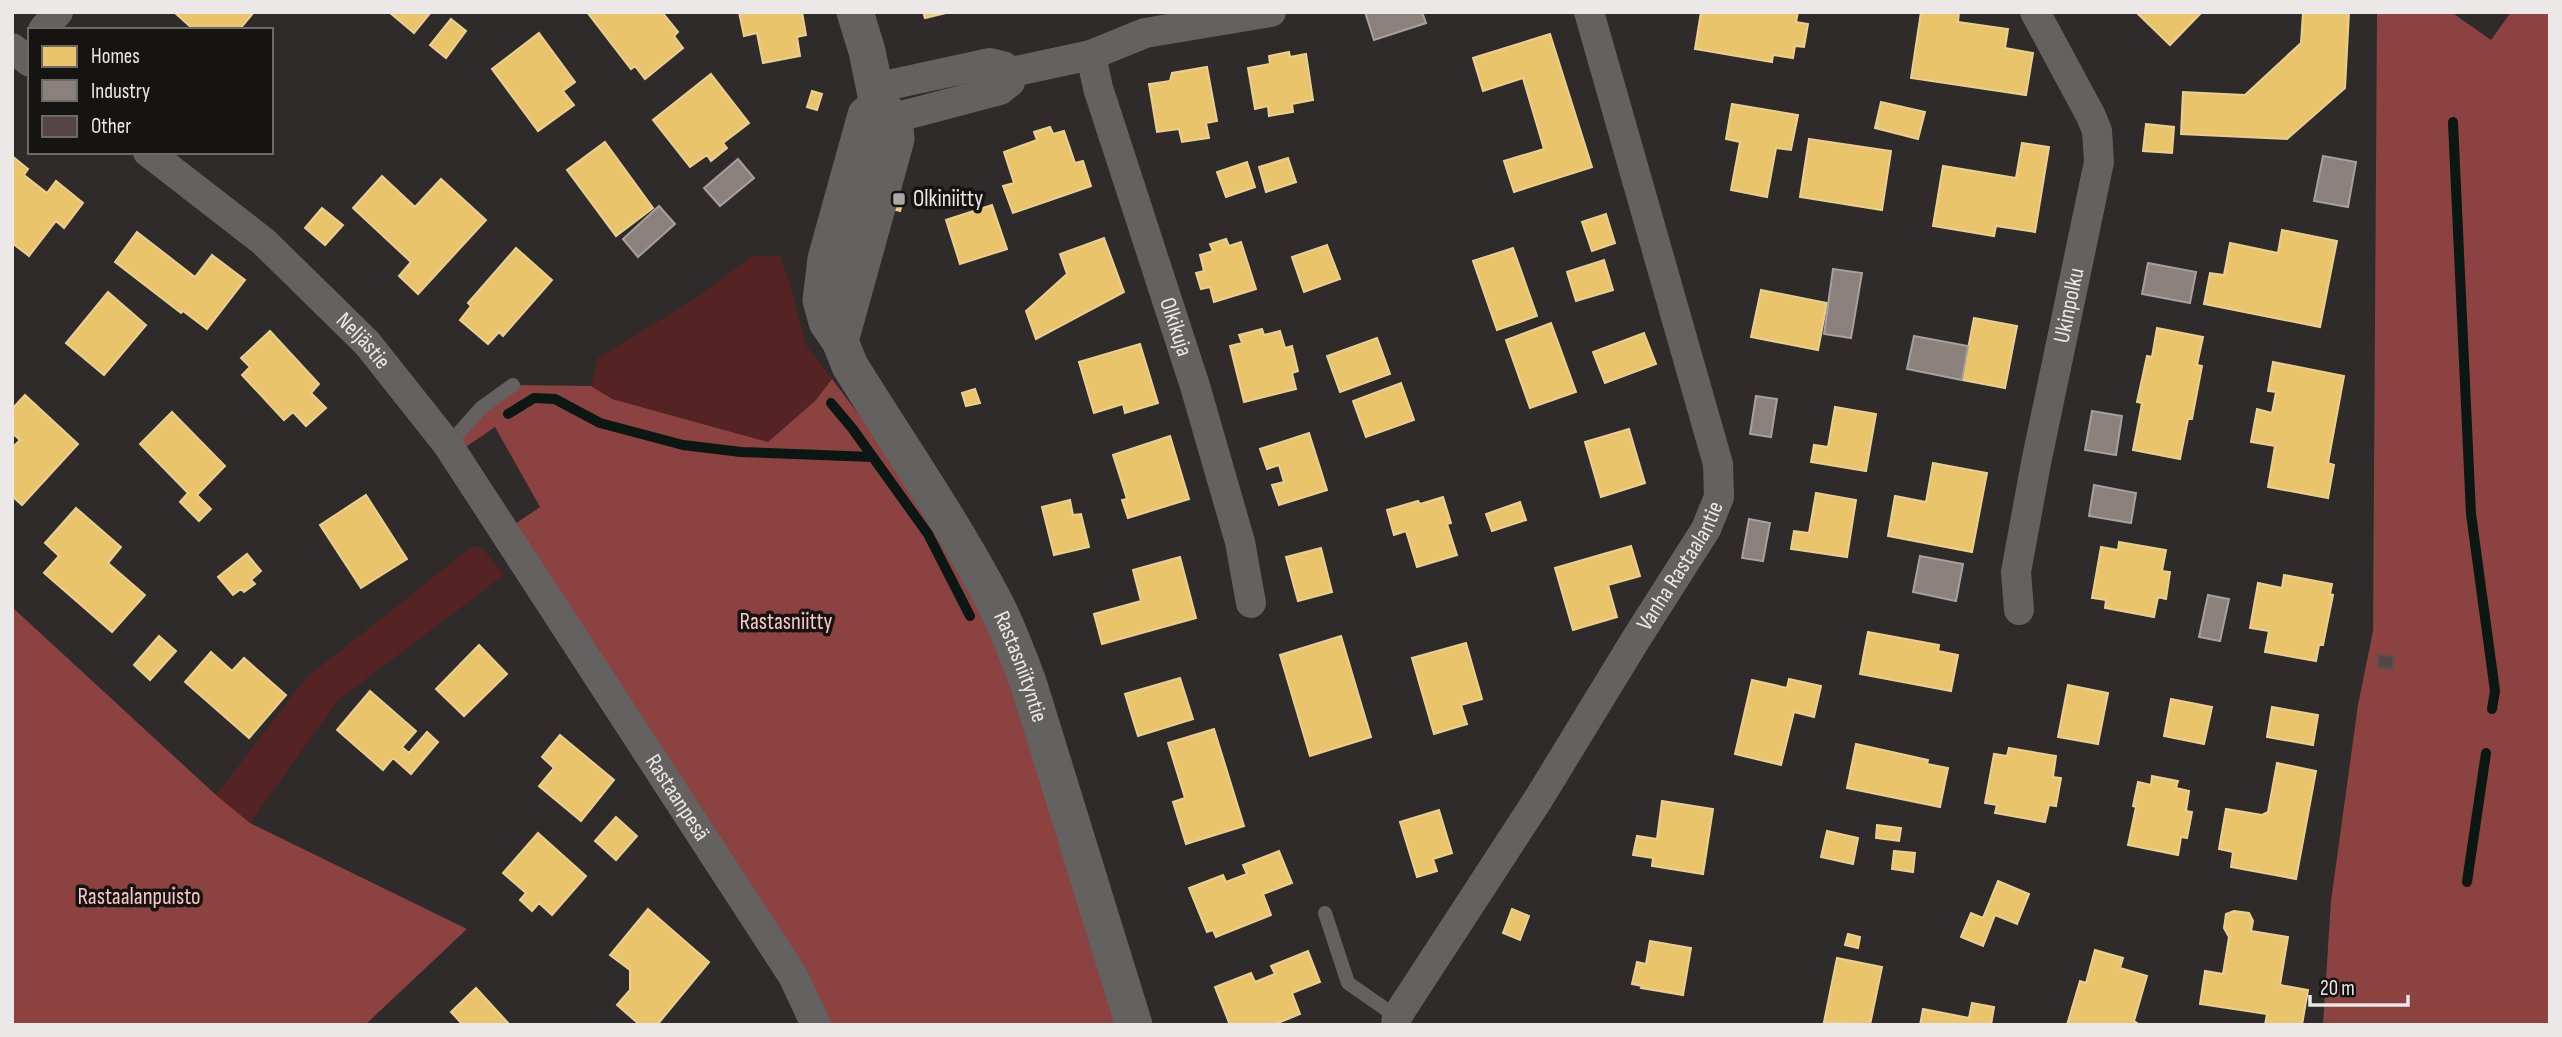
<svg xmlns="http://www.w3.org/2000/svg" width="2562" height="1037" font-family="'Sofia Sans Condensed',sans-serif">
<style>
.green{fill:#552323}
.forest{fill:#8b4241}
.homes{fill:#e9c46a;stroke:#eacf90;stroke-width:2}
.industry{fill:#8a817c;stroke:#a7a09c;stroke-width:2}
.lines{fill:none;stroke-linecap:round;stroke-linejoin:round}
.stream{stroke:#0a1713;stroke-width:10}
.building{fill:#544444;stroke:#555252;stroke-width:2}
.service{stroke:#646161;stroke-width:14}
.minor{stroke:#646161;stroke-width:30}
.tertiary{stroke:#646161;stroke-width:37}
.poi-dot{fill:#aaa6a6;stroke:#161413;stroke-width:2.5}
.labels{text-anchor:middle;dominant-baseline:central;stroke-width:7;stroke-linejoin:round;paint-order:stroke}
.poi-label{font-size:23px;fill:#ece8e8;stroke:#161413;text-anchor:start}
.street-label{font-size:23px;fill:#ece8e8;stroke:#161413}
.park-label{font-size:23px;fill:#fac8c5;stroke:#161413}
</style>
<rect width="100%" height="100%" fill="#2f2b2b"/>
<path class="green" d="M752 256H780L790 284 806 345 832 379 816 400 768 442 611 399 591 386 598 358 696 298Z
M473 546 483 549 504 575 338 700 250 823 216 795 307 677Z"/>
<path class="forest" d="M2377 12H2451L2491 40 2511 12H2550V1025H2323L2331 901 2358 705 2373 631Z
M832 379 866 424 931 523 992 631 1020 713 1117 1025H829L515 524 540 507 495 427 454 455 448 445 513 385 591 386 612 399 768 442 816 400Z
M12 607 216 795 250 823 467 929 365 1025H12Z"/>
<path class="homes" d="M174 12H254L239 30H194Z
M389 12H431L414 33Z
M587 12H662L678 32 674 36 683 48 645 79 635 66 631 69Z
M739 12H802L806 35 797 37 800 56 763 63 757 33 744 36Z
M923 12H950L925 18Z
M1701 12H1798L1796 22 1808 24 1804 47 1795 46 1793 58 1773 55 1772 62 1695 49Z
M1921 12H1959L1958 22 2008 29 2005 48 2033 53 2026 95 1911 78Z
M2136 12H2202L2170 45Z
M2303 12H2349L2345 88 2287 139 2181 134 2183 92 2245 95 2301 43Z
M451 19 466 31 446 58 430 45Z
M539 33 575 82 563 91 574 105 538 131 492 69Z
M1550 34 1592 167 1514 192 1504 161 1544 149 1523 78 1483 91 1473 58Z
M1289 52 1290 57 1306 54 1313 100 1292 104 1293 112 1269 116 1268 106 1255 109 1248 68 1270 64 1269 56Z
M1207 67 1217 121 1206 123 1209 138 1182 142 1179 129 1157 132 1149 84 1170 81 1172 73Z
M711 74 749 123 723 143 727 148 711 161 707 155 690 167 653 120Z
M812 91 822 94 817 110 807 107Z
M1881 102 1925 112 1918 139 1875 128Z
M1732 104 1798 115 1791 150 1776 148 1767 197 1731 190 1740 142 1726 139Z
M2146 124 2174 127 2172 153 2143 151Z
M1050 127 1053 134 1064 131 1075 163 1083 161 1091 186 1013 213 1003 186 1014 183 1004 152 1037 140 1034 132Z
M1809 139 1891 151 1882 210 1800 197Z
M605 142 653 208 616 236 567 170Z
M2022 143 2049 147 2035 232 1996 226 1994 236 1933 226 1943 166 2016 178Z
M12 156 28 169 24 175 47 193 56 181 83 203 64 228 56 221 29 256 12 243Z
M1288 158 1296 182 1266 192 1259 167Z
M1247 162 1255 187 1226 197 1217 172Z
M382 176 415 207 441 179 486 220 418 294 399 276 411 262 353 208Z
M898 191 905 193 900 211 893 209Z
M992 205 1007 249 960 264 946 220Z
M322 208 343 225 325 245 305 228Z
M1606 214 1615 243 1592 251 1582 222Z
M2282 230 2337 241 2320 327 2204 304 2210 273 2224 275 2230 243 2278 253Z
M137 232 195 277 212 255 245 280 207 329 183 311 181 313 115 262Z
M1104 238 1124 292 1036 339 1026 311 1067 274 1060 254Z
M1226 239 1229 246 1241 242 1256 289 1214 302 1210 287 1201 289 1196 273 1204 271 1200 255 1213 251 1210 244Z
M1327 245 1340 279 1304 292 1292 257Z
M516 248 552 280 503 336 499 332 488 344 460 320 471 306 468 303Z
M1513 248 1537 316 1497 330 1473 261Z
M1604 260 1613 290 1576 301 1567 272Z
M1761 290 1827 303 1818 350 1751 337Z
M108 292 146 325 104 375 66 343Z
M1974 318 2017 326 2005 388 1962 380Z
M1551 323 1576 392 1530 408 1506 340Z
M2157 328 2203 337 2197 365 2202 366 2192 419H2188L2180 459 2133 450 2142 403 2137 402 2147 356 2152 357Z
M1262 329 1264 335 1280 331 1285 348 1292 346 1298 371 1292 373 1296 389 1244 402 1230 346 1242 343 1239 335Z
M270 331 319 384 311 393 326 408 306 426 293 412 284 420 242 375 250 367 241 358Z
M1644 333 1656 364 1605 383 1593 352Z
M1377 338 1390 374 1340 392 1327 356Z
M1140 344 1158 403 1125 413 1123 404 1094 413 1079 362Z
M2273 362 2344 376 2328 463 2334 465 2328 498 2268 487 2275 446 2251 442 2257 409 2272 413 2276 392 2268 391Z
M1401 383 1414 420 1366 437 1353 401Z
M975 389 980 403 966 406 962 393Z
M25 395 78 444 22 505 12 496V448L20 440 12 433V409Z
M1835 407 1876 414 1866 471 1811 462 1814 445 1828 447Z
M172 412 225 466 197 495 211 509 199 521 180 502 188 493 140 444Z
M1629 429 1645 483 1601 497 1585 442Z
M1309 433 1327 490 1279 505 1272 485 1284 482 1279 465 1267 469 1260 449Z
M1170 436 1189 499 1128 518 1122 500 1127 499 1113 455Z
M1933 463 1987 473 1972 552 1888 536 1895 496 1926 502Z
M1816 493 1856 500 1847 557 1791 549 1794 531 1809 533Z
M366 495 407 559 361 588 320 525Z
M1443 497 1451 523 1447 524 1457 555 1417 567 1406 531 1394 535 1387 510 1418 501 1420 504Z
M1070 500 1073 515 1081 514 1089 547 1054 555 1042 507Z
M1520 502 1526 520 1492 531 1486 514Z
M76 508 121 547 108 563 145 595 112 632 44 573 59 556 45 543Z
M2119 542 2166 550 2162 571 2170 572 2166 599 2158 597 2154 617 2105 608 2106 600 2092 598 2101 547 2118 550Z
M1631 546 1640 576 1608 585 1617 617 1573 630 1555 568Z
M1321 548 1332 592 1298 601 1286 557Z
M247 554 261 571 251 580 255 584 244 592 241 589 233 595 218 577Z
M1180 557 1196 618 1102 644 1094 614 1141 601 1133 570Z
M2284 575 2332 584 2330 594 2333 595 2323 645H2319L2316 661 2265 652 2269 631 2250 628 2258 583 2282 588Z
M1868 632 1939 645 1938 651 1958 655 1951 691 1860 674Z
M159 636 176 651 150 680 134 665Z
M1341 636 1371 737 1310 756 1280 655Z
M1466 643 1482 699 1461 705 1467 724 1434 734 1412 658Z
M479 645 507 674 464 716 436 689Z
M211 652 232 671 244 658 286 695 249 738 185 682Z
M1180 678 1193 719 1138 736 1125 694Z
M1789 679 1821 686 1814 717 1794 712 1781 765 1735 754 1752 680 1787 688Z
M2068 685 2108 693 2098 744 2058 737Z
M370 691 416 731 402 747 409 753 427 732 438 742 411 774 393 758 383 770 337 730Z
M2171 699 2212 707 2204 744 2164 736Z
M2272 707 2318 715 2313 745 2267 737Z
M1214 729 1244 826 1186 844 1173 802 1185 798 1168 743Z
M560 735 614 780 581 821 539 786 554 768 542 757Z
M1856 744 1928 760 1927 764 1948 768 1940 807 1847 788Z
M2009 748 2056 756 2053 777 2061 778 2056 806 2049 805 2045 822 1995 813 1997 805 1985 803 1994 754 2007 756Z
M2277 763 2316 771 2296 879 2231 867 2233 852 2219 849 2226 809 2262 815 2268 812Z
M2152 776 2178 781 2176 788 2189 791 2186 811 2192 812 2187 838 2181 837 2178 855 2128 845 2136 807 2133 806 2138 782 2151 785Z
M1662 801 1713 809 1703 874 1652 866 1653 858 1633 855 1637 836 1657 839Z
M1439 810 1452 853 1433 859 1437 871 1417 877 1400 822Z
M616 817 637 836 616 860 595 841Z
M1877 825 1901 828 1899 841 1876 838Z
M1827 831 1858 838 1853 864 1821 857Z
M538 833 586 876 552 915 539 903 532 911 520 900 526 893 503 873Z
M1279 851 1292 883 1263 894 1271 915 1216 937 1213 930 1207 932 1189 888 1223 875 1226 882 1247 874 1243 865Z
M1894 851 1915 853 1913 872 1892 869Z
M1998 881 2029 894 2017 924 1995 915 1983 946 1961 937 1971 913 1983 918Z
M648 909 709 962 657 1025H640L617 1005 630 990V970L610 955Z
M1512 909 1529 916 1520 940 1503 933Z
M2234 911 2249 913 2253 921 2251 931 2288 937 2280 985 2308 990 2302 1025H2265L2267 1014 2200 1004 2205 971 2223 974 2229 937 2224 928 2226 914Z
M1848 934 1860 937 1858 948 1845 945Z
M1650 941 1691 948 1683 995 1641 988 1642 986 1632 984 1637 962 1646 964Z
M2095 950 2123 958 2120 968 2147 976 2134 1021 2140 1025H2067L2080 981 2086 983Z
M1308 951 1320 982 1292 993 1300 1014 1273 1025H1230L1215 987 1251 973 1255 982 1275 974 1271 966Z
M1837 958 1882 967 1870 1025 1824 1022Z
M476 988 510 1025H463L451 1012Z
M1972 1003 1994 1007 1991 1025H1920L1923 1009 1969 1018Z"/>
<path class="industry" d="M1365 12H1422L1426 23 1374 40Z
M2323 156 2356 162 2348 207 2314 201Z
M738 159 754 178 720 206 704 188Z
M659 206 675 224 638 257 623 239Z
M2148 263 2196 272 2190 303 2142 294Z
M1833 269 1862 273 1851 338 1824 334Z
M1914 336 1968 346 1962 380 1907 369Z
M1756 396 1777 399 1771 437 1750 434Z
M2092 411 2122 416 2116 455 2085 450Z
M2094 485 2136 493 2131 523 2089 516Z
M1749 519 1770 523 1763 561 1742 558Z
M1920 556 1963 564 1956 601 1913 592Z
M2208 595 2229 599 2220 641 2199 637Z"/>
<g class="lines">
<path class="stream" d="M2453 122 2471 514 2495 691 2492 709
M831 403 852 428 928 534 970 616
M508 414 534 398 555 399 600 423 683 445 741 452 873 457
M2467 882 2486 753"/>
</g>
<path class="building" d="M2379 655 2394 657 2392 669 2378 667Z"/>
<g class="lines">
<path class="service" d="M448 445 481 408 513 385
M1325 913 1348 983 1397 1017"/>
<g class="minor">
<path d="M43 30 58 12"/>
<path d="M12 48 30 62"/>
<path id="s1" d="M1091 55 1098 88 1195 386 1240 542 1251 603"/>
<path d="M875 88 990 63 1003 66 1012 72 1091 55 1145 33 1271 12"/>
<path d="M894 118 1000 90 1010 82 1012 72"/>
<path id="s2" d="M148 152 264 242 367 343 448 445 793 976 816 1025"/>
<path id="s3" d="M2019 610 2016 572 2036 463 2099 162 2097 131 2091 116 2035 12"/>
<path id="s4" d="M1396 1025 1397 1017 1403 1007 1539 798 1636 639 1706 529 1719 497 1718 464 1589 12"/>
</g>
<g class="tertiary">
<path id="s5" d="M878 105 866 115 826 259 821 300 827 322 840 341 850 366C899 445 952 521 995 603 1008 628 1018 656 1028 682L1134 1025"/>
<path d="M840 341 896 139 894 118 878 105 867 51 855 12"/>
</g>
</g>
<rect class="poi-dot" x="892" y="192" width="14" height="14" rx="3.5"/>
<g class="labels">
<g class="poi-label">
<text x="913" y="199">Olkiniitty</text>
</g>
<g class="street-label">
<text stroke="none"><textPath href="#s3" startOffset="310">Ukinpolku</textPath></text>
<text stroke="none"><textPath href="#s1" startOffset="285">Olkikuja</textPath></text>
<text stroke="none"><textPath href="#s2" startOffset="287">Neljästie</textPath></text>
<text stroke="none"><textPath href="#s4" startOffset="541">Vanha Rastaalantie</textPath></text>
<text stroke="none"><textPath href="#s5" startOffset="626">Rastasniityntie</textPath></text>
<text stroke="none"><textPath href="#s2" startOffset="842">Rastaanpesä</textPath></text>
</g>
<g class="park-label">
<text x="786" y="622">Rastasniitty</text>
<text x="139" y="897">Rastaalanpuisto</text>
</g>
</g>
<rect width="2562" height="1037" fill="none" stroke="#ece8e8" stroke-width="28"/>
<rect x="28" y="28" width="245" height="126" fill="#161413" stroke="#6c6968" stroke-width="2"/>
<rect x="42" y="46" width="35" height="21" fill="#e9c46a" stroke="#6c6968" stroke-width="2"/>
<text x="91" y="63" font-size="21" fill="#ece8e8">Homes</text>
<rect x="42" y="80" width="35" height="21" fill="#8a817c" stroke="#6c6968" stroke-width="2"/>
<text x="91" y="98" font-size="21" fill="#ece8e8">Industry</text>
<rect x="42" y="116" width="35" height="21" fill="#544444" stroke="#6c6968" stroke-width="2"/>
<text x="91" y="133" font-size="21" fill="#ece8e8">Other</text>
<path d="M2310 995v10h98v-10" fill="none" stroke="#ece8e8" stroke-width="3.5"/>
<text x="2320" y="995" font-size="21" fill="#ece8e8" stroke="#161413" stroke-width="5" paint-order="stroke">20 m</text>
</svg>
